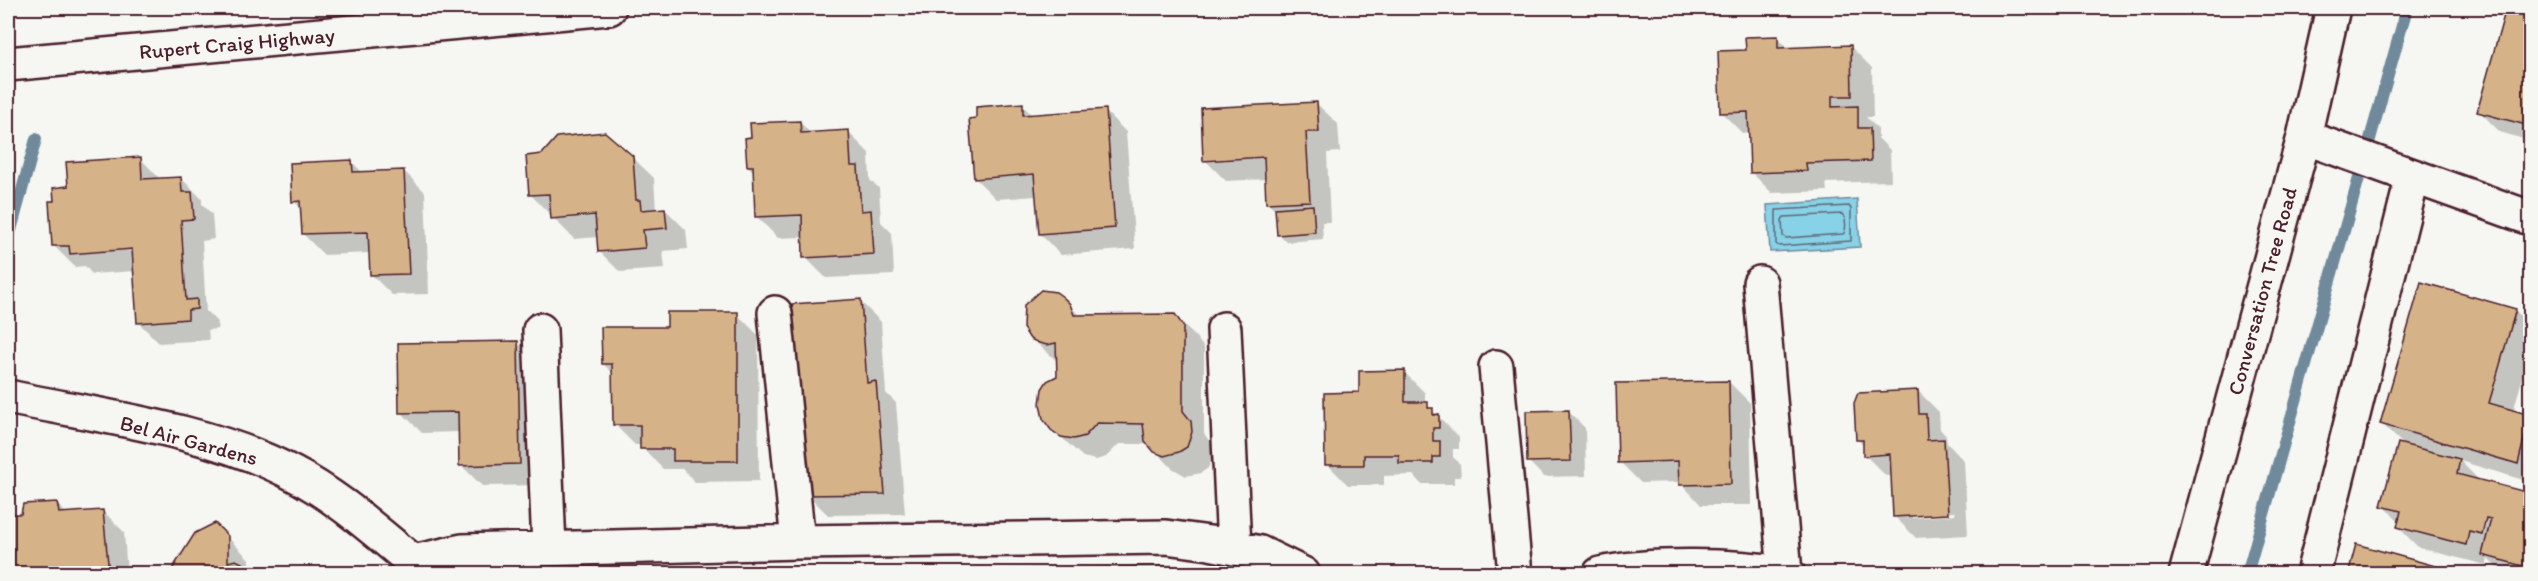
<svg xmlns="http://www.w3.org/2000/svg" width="2538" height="581" font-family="Itim,sans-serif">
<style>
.green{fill:#c8eaa2;stroke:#898466;stroke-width:1.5}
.water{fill:#87d2e7;stroke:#6f8a9c;stroke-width:1.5}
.shadow{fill:#0003;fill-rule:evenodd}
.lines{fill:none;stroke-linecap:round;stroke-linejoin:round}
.shore{stroke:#626776;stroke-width:1.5}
.stream{stroke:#6f8a9c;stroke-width:12}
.building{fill:#d6b288;stroke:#4a1f2b;stroke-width:1.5}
.minor-casing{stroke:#4a1f2b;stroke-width:38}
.major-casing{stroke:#4a1f2b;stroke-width:38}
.minor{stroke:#f6f6f2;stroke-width:33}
.major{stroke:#f6f6f2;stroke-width:33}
.labels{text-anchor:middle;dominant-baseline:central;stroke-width:4.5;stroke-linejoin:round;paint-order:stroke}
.street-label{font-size:21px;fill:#4a1f2b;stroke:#f6f6f2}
</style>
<rect width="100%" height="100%" fill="#f6f6f2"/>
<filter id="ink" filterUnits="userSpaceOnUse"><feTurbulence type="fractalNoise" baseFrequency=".0167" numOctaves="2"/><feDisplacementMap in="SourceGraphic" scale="12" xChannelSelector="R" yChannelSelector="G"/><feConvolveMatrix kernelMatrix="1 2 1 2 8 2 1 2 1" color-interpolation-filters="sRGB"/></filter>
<g filter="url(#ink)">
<path class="green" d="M1235 564 1255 573 835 574Z"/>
<path class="water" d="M1857 199 1860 247 1770 252 1767 205Z"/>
<path class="shadow" d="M2508 8H2530V141L2500 132 2479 111Z
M1777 37 1789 49 1851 47 1872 68 1873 117H1866L1878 129V138L1890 150 1891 181 1826 183 1827 191 1772 193 1751 172 1750 133H1742L1721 112 1748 51Z
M1317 104 1338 124 1340 152 1327 153 1330 222H1322L1323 239 1287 242 1279 234 1277 211 1268 203 1267 179 1226 181 1205 160Z
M1022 105 1033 116 1105 111 1126 132 1135 249 1061 255 1040 234 1037 196 996 199 975 178Z
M800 122 811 134 848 132 869 153 870 180 879 188 881 222 892 233 894 275 826 278 805 257 804 237 778 238 757 217 754 172 748 166Z
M632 157 654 178 656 210 665 209 686 230 688 249 663 251 665 269 620 272 599 251 598 237 574 239 530 194Z
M140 158 161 180 181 178 202 199V204L212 214 214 239 202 241 206 311 217 322 218 329 208 330 209 340 159 343 138 322 135 271 92 274 85 266 75 267 54 246 55 202 69 188Z
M352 162 363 173 404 171 425 192 429 294 392 295 371 274 370 253 324 255 303 234 302 210 294 201Z
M860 301 881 322 886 393 896 403 905 514 828 515 807 494Z
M1069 305 1080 316H1174L1196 337 1204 348V433L1211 444V461L1208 468 1201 473 1186 476 1172 468 1149 444H1119L1106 457 1096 460 1083 457 1052 429 1058 362 1031 338Z
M2515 310 2530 326V351L2513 412 2530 417V482L2460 461 2481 482 2530 495V574H2503L2488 559 2486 565 2419 548 2398 527 2400 522 2383 505 2405 446 2382 424Z
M737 314 758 335 759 481 695 482 683 469H663L642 448V445H635L614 424V374L603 364 669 329Z
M518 343 539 364 541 485 482 486 461 465 460 432 422 433 401 412Z
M1404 372 1425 393V403L1459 437V449H1453V457L1460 464 1461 477H1454V484H1421L1413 475 1384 476V485H1348L1327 464 1360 394Z
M1729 382 1750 403 1752 505H1701L1680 482 1641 483 1620 462Z
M1918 391 1939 412 1940 429 1946 436 1947 443 1964 461 1968 535 1916 538 1895 517 1892 476H1886L1865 455V447L1857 439ZM1955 512V515L1912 518V515Z
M1569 412 1585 428 1586 476 1544 477 1528 461Z
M56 503 67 514 103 511 124 532 127 574H8V516H23Z
M215 524 249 559V568L260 574H170Z"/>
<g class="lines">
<path class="shore" d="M1849 206 1851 209V241L1779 246 1776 244V210Z
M1842 214C1846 218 1847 230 1843 234L1786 238 1783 236 1782 220 1784 217Z"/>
<path class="stream" d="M8 241 36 139
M2247 574 2407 8"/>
</g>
<path class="building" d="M2506 8H2530V126L2477 112Z
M1778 36V48L1851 45 1852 96H1832V107L1858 106V128H1870L1871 161 1806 163 1807 171 1750 173 1748 112 1720 113 1718 51 1746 50 1745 37Z
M1317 102 1319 132H1306L1310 201 1266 203 1264 157 1203 161 1201 108Z
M1023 103V115L1106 109 1115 228 1039 234 1034 174 974 179 969 119 976 118V107Z
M800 121 801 133 849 130 851 166H858L861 211 871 210 874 254 803 258 802 215 755 217 753 166H747L745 138 751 137 750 123Z
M605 132 633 156 636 200H640L641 210 665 208 667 228 643 230 645 248 598 252 595 215 551 219 549 194 529 195 526 156 542 154 557 137Z
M141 157 142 179 181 177 182 192H192L194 219 181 220 186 300 197 299V309L188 310V319L137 323 132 249 70 254 69 246H52L49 201H54L53 188 68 186 66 162Z
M352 160 353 172 404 170 409 274 370 275 368 232 302 234 300 201 292 202 290 163Z
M1313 205 1315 232 1277 235 1275 208Z
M2421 282 2516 309 2489 403 2530 415 2518 464 2380 424Z
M1041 290 1056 292 1063 297 1070 304 1074 315 1175 314 1183 326V411L1191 421 1192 432 1187 447 1179 452 1164 456 1154 452 1145 441 1143 424 1097 423 1085 436 1074 439 1061 437 1051 430 1043 419 1040 404 1042 389 1047 381 1057 376 1056 343 1047 345 1039 343 1030 339 1023 328 1024 305Z
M861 299 867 383 876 381 885 494 805 495 792 304Z
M667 312H738V461H673V449H640V425H613L612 364H602L601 327H667Z
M518 341 520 464 459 466 458 412 399 413 398 343Z
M1405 370V402H1428V408H1433V415L1439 414V428H1433V441H1440V457H1433V463H1399V455H1364V465H1325L1324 393 1359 392V371Z
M1729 381 1731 484 1679 485 1678 461 1618 463 1616 383Z
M1918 390 1919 414H1926L1927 440 1944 439 1948 514 1893 517 1890 454 1863 456V440H1856L1854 403 1858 393Z
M1569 410 1571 461 1527 462 1526 411Z
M2398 443 2460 459 2457 474 2530 493V568L2482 555 2491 519 2486 518 2482 534 2469 531 2466 545 2397 527 2401 511 2381 506Z
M57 502 59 513 103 510 109 574H8V514H21L23 504Z
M215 523 228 536V562L236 560 260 572 259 574H169L195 533Z
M2356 544 2464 574H2348Z"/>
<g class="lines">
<g class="minor-casing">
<path id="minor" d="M2304 137 2530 218
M1760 283 1785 573
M775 313 798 542
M1224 329 1234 548
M540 330 549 548
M1496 367 1515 574
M8 397C98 416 211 430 292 473 337 496 375 531 413 562
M413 562 462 551 798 542 1166 537 1210 543 1260 553 1303 574
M1600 574C1652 563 1735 565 1788 574
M2186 574 2304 137 2333 8
M2313 574 2413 176"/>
</g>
<g class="major-casing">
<path id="major" d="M8 64 609 8"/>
</g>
<use href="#minor" class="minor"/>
<use href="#major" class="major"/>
</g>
</g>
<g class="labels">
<g class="street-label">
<text transform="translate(237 43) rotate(-5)">Rupert Craig Highway</text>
<text transform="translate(2262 291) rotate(-75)">Conversation Tree Road</text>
<text transform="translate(189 440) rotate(15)">Bel Air Gardens</text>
</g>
</g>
<rect width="2538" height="581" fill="none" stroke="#f6f6f2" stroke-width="30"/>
<rect x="15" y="15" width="2508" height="551" fill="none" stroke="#4a1f2b" stroke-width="2" filter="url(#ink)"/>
</svg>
